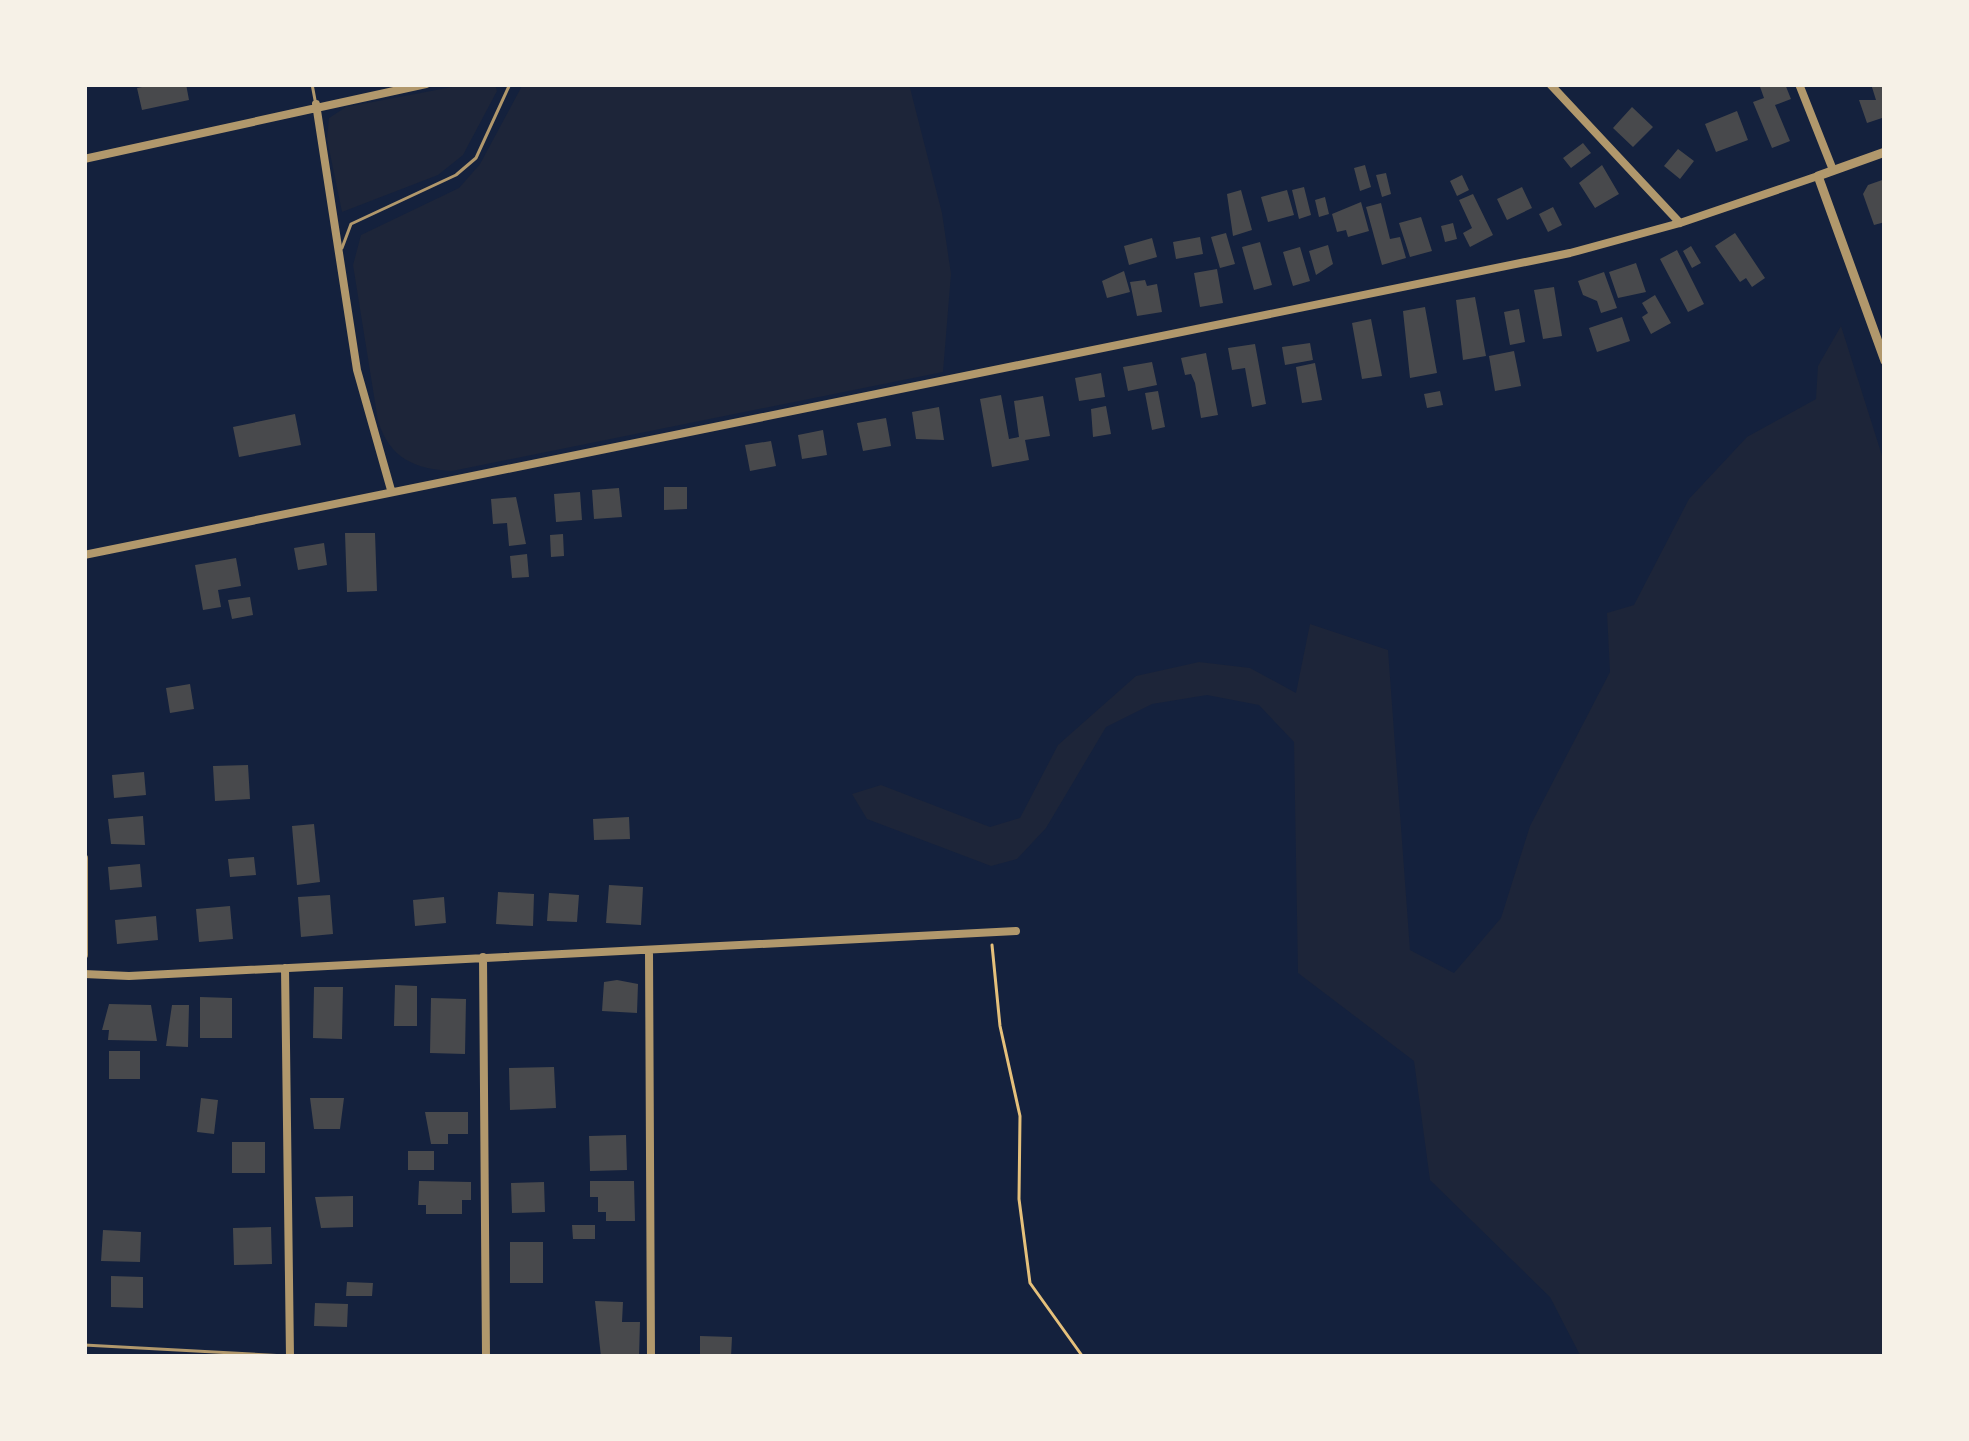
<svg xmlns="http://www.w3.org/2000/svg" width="1969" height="1441" font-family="'Open Sans',sans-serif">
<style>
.green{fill:#1d2539}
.building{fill:#48494c}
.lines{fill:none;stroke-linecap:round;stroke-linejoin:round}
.path{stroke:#e5c07b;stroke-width:3}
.service{stroke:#b1986c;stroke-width:3}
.minor{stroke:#b1986c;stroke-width:8}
.tertiary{stroke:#b1986c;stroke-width:9}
</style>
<rect width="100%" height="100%" fill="#14213d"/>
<path class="green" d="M468 84H495L497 91 463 155 438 175 342 212 327 139 329 118 346 107Z
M523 84H909L942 213 951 274 943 372 452 471C415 469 390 459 378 421L353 265 361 235 459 188 480 164Z
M1841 326 1885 465V1357H1581L1550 1297 1430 1180 1414 1061 1298 973 1294 742 1259 705 1207 695 1152 704 1106 727 1046 828 1017 859 991 866 867 819 852 794 881 785 990 827 1020 818 1058 745 1136 676 1199 662 1250 668 1296 693 1310 624 1388 650 1410 950 1454 973 1501 918 1530 826 1610 672 1607 613 1634 605 1689 499 1747 437 1816 399 1818 366Z"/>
<path class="building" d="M157 84H186L189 100 142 110 137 88Z
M1759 84H1785L1791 99 1775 105 1790 141 1772 148 1753 102 1764 98Z
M1871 84H1885V117L1867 123 1859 100H1876Z
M1632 107 1653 127 1633 147 1613 128Z
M1737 111 1748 140 1716 152 1705 124Z
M1583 143 1591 153 1571 168 1563 158Z
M1678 149 1694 161 1680 179 1664 166Z
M1365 165 1371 187 1360 191 1354 168Z
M1602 165 1619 194 1595 208 1579 183Z
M1386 173 1391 194 1382 197 1376 175Z
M1462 175 1469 190 1457 196 1450 181Z
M1885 179V222L1874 225 1863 194 1868 185Z
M1304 187 1311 215 1299 219 1292 190Z
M1522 187 1532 208 1507 220 1497 199Z
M1241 190 1252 230 1233 236 1227 194Z
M1287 190 1294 215 1268 222 1261 197Z
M1473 194 1493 235 1470 247 1463 233 1472 228 1459 200Z
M1325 197 1329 214 1319 217 1315 200Z
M1361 202 1369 231 1348 237 1346 230 1337 232 1332 214Z
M1381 203 1390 239 1400 237 1406 258 1382 265 1366 207Z
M1553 207 1562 225 1548 232 1539 214Z
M1421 217 1432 251 1410 257 1399 223Z
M1453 223 1457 239 1445 242 1441 226Z
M1226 233 1235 264 1220 268 1211 237Z
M1735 233 1765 278 1752 287 1746 278 1740 282 1715 246Z
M1200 237 1203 254 1176 259 1173 242Z
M1152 238 1157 257 1129 265 1124 246Z
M1260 242 1272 285 1254 290 1242 247Z
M1328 245 1333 264 1316 275 1309 251Z
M1691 246 1701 263 1692 268 1683 251Z
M1300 247 1310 281 1293 286 1283 252Z
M1677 250 1704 304 1688 312 1660 259Z
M1636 263 1646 292 1618 298 1609 272Z
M1217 269 1223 303 1200 307 1194 273Z
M1124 271 1130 292 1107 298 1102 281Z
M1604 272 1617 308 1601 313 1597 301 1583 295 1578 281Z
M1145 280 1147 286 1157 284 1162 312 1137 316 1130 282Z
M1554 287 1562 336 1543 339 1534 290Z
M1655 295 1671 323 1651 334 1642 317 1648 313 1642 303Z
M1475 297 1486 356 1463 360 1456 300Z
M1425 307 1437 373 1410 378 1403 311Z
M1519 309 1525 342 1510 345 1504 312Z
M1622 317 1630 341 1597 352 1589 328Z
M1371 319 1382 376 1362 379 1352 323Z
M1310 343 1313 360 1285 365 1282 347Z
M1255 344 1266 404 1252 407 1245 368 1232 370 1228 348Z
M1514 351 1521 386 1495 391 1489 356Z
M1206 353 1218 415 1201 418 1195 383 1191 374 1185 375 1181 358Z
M1152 362 1157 385 1128 391 1123 367Z
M1315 363 1322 400 1302 403 1296 367Z
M1101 373 1105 397 1079 401 1075 378Z
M1158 391 1165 427 1152 430 1145 393Z
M1440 391 1443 405 1427 408 1424 394Z
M1001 395 1009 439 1019 437 1014 401 1043 396 1050 436 1025 440 1029 460 992 467 980 399Z
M1106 406 1111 434 1093 437 1091 409Z
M939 407 944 440 916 439 912 412Z
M295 414 301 445 239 457 233 427Z
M886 418 891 446 863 451 857 423Z
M823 430 827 455 802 459 798 435Z
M771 441 776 466 750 471 745 445Z
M664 487H687V509L664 510Z
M619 488 622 517 594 519 592 490Z
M580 492 582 520 556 522 554 494Z
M516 497 526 544 509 546 507 523 493 524 491 499Z
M345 533H375L377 591 347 592Z
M563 534 564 556 551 557 550 535Z
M324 543 327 565 298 570 294 548Z
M527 554 529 577 512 578 510 556Z
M236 558 241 586 218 590 221 607 203 610 195 565Z
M250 597 253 615 232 619 228 600Z
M190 684 194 709 170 713 166 688Z
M248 765 250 799 215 801 213 766Z
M144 772 146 795 114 798 112 775Z
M143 816 145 845 111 844 108 819Z
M629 817 630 839 594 840 593 819Z
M314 824 320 882 297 885 292 826Z
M254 857 256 875 230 877 228 859Z
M140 864 142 887 110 890 108 867Z
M609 885 643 887 641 925 606 923Z
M498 892 534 894 533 926 496 924Z
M549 893 579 895 577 922 547 921Z
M330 895 333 934 301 937 298 897Z
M444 897 446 923 415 926 413 900Z
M230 906 233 939 199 942 196 909Z
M156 916 158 940 117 944 115 920Z
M617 980 638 984 637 1013 602 1011 604 982Z
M395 985 417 986V1026H394Z
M314 987H343L342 1039 313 1038Z
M200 997 232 998V1038H200Z
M431 998 466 999 465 1054 430 1053Z
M109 1004 151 1005 157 1041 108 1040 109 1030H102Z
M172 1005H189L188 1047 166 1046Z
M109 1051H140V1079H109Z
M554 1067 556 1108 510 1110 509 1068Z
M201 1098 218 1100 214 1134 197 1132Z
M310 1098H344L340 1129H314Z
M425 1112H468V1134H448V1144H431Z
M626 1135 627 1170 590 1171 589 1136Z
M232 1142H265V1173H232Z
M408 1151H434V1170H408Z
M419 1181 471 1182V1200H462V1214H426V1205H418Z
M590 1181H634L635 1221H606V1212H598V1197H590Z
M544 1182 545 1212 512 1213 511 1183Z
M353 1196V1227L321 1228 315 1197Z
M572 1225H595V1239H573Z
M271 1227 272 1264 234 1265 233 1228Z
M103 1230 141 1232 140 1262 101 1261Z
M510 1242H543V1283H510Z
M111 1276 143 1277V1308L111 1307Z
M347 1282 373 1283 372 1296H346Z
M595 1301 623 1302 622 1322H640L639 1357H601Z
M315 1303 348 1304 347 1327 314 1326Z
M700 1336 732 1337 731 1357H700Z"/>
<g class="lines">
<path class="path" d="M992 945 1000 1026 1020 1116 1019 1199 1030 1283 1083 1357"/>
<path class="service" d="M312 84 315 100
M342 248 351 224 456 175 476 158 510 84
M84 1345 286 1356
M295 1356 318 1357"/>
<path class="minor" d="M1550 84 1680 223
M1799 84 1833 170
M316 104 357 370 391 490
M84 159 426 84
M84 555 1570 253 1680 223 1818 176
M84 858V955
M649 952 651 1357
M483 957 486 1357
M285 968 290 1357
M84 974 129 976 1016 931"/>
<path class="tertiary" d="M1885 152 1818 176 1885 361"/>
</g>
<rect width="1969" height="1441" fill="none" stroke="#f6f1e7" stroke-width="174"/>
</svg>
